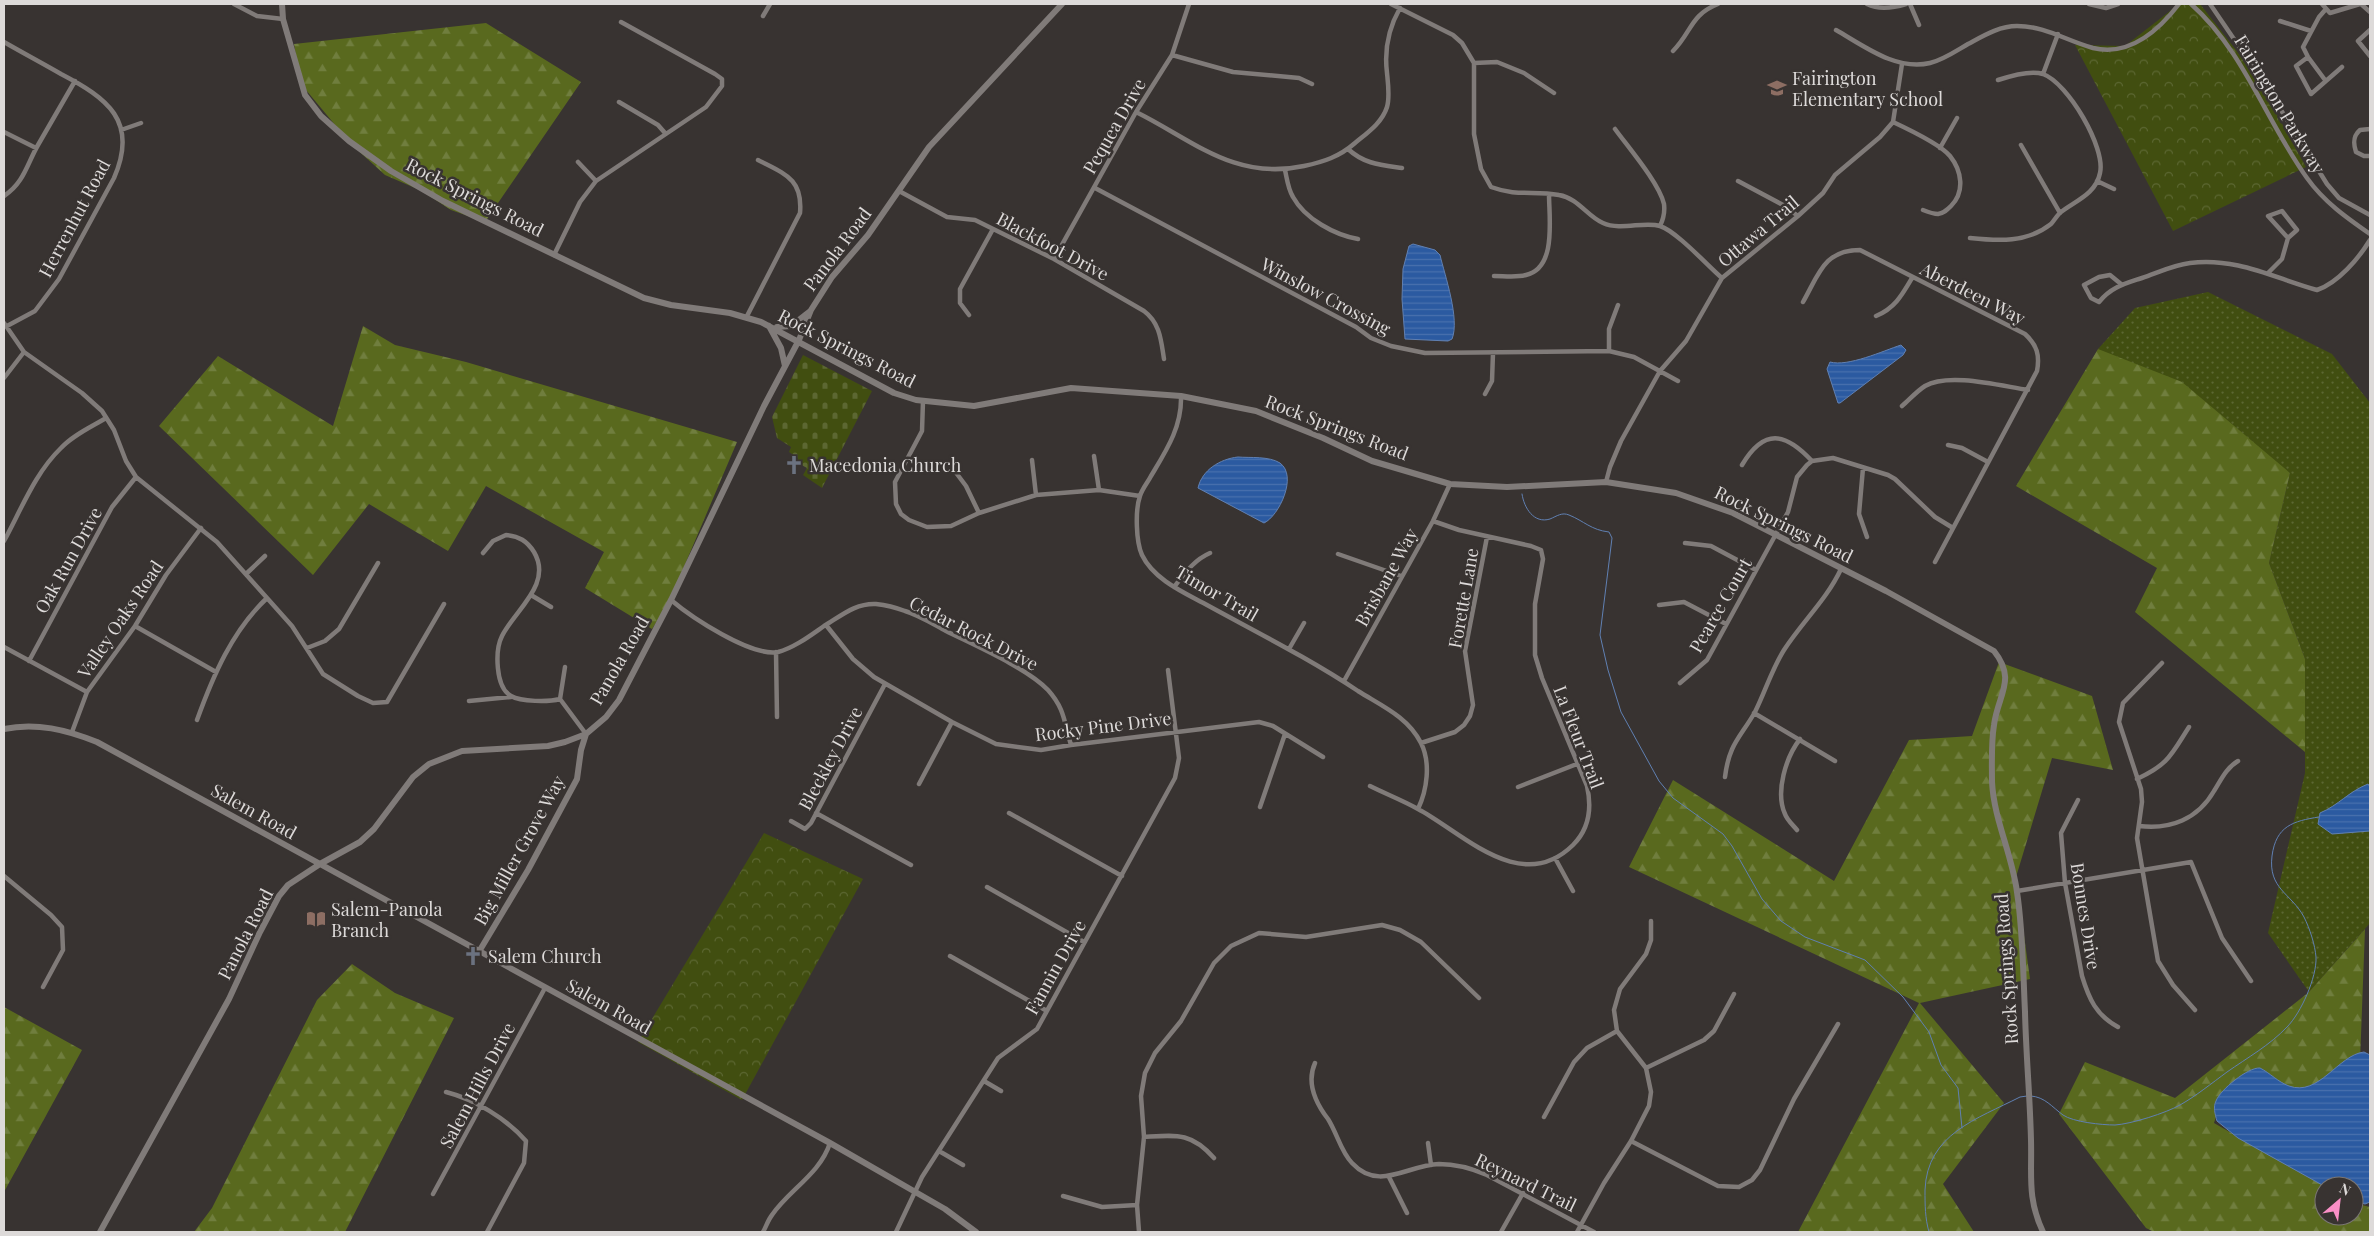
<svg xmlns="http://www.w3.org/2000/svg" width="2374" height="1236" font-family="'Playfair Display',serif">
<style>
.grass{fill:url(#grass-dots)}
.forest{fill:url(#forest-firs)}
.cemetery{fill:url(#cemetery-stones)}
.park{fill:url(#park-crowns)}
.water{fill:url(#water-rules);stroke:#6080b2}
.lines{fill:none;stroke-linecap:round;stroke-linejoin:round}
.stream{stroke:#6080b2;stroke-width:1}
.street{stroke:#807b79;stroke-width:4.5}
.secondary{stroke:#807b79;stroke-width:6}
.labels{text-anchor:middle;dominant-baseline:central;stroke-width:5;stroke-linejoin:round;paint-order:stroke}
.poi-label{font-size:18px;fill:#dddad9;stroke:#383331;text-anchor:start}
.street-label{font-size:18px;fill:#dddad9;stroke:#383331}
</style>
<defs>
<pattern id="grass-dots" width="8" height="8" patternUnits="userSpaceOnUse" patternTransform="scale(1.25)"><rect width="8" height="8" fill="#414e10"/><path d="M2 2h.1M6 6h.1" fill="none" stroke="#5c6732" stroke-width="1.8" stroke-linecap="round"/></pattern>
<pattern id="forest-firs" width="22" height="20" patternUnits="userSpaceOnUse" patternTransform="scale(1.25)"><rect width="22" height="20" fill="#59691e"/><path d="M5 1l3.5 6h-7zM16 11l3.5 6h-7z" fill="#707e3e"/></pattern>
<pattern id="cemetery-stones" width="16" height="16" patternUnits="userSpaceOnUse" patternTransform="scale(1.25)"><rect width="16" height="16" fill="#414e10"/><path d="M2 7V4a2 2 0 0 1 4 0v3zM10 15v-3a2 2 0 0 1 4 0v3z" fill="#5c6732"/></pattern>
<pattern id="park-crowns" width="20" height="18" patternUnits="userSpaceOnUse" patternTransform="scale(1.25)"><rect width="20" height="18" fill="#414e10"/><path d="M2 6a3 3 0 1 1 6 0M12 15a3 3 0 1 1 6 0" fill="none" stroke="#5c6732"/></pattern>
<pattern id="water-rules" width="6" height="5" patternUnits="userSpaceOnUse" patternTransform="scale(1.25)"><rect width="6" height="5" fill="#2b5aa1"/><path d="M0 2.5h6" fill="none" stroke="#4971ad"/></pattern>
</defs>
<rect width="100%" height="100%" fill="#383331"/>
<path class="grass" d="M2208 292 2332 354 2370 403V923L2309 992 2268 933 2305 773V659L2269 563 2290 473 2098 349 2135 308Z"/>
<path class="forest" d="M486 23 581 82 485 222 451 210 422 191 385 175 351 144 301 84 294 44Z
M363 326 395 345 466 362 737 442 669 602 652 629 585 588 604 552 486 486 448 551 369 504 313 575 159 426 218 356 333 426Z
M2098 349 2182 382 2290 473 2269 563 2305 659V752L2135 612 2157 568 2016 486Z
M1999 662 2092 696 2113 770 2052 758 2016 877 2030 979 1920 1003 2004 1103 1943 1184 1974 1232H1798L1919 1003 1629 867 1673 780 1834 881 1909 740 1972 736Z
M2365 929 2360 1062 2318 1095 2218 1110 2214 1123 2324 1186V1216H2354V1203L2370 1207V1232H2154L2146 1228 2059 1114 2085 1062 2175 1098 2309 992Z
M352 964 395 993 454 1018 345 1232H194L212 1208 317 1000Z
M4 1007 82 1050 4 1192Z"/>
<path class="cemetery" d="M803 355 872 391 822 488 803 475 807 468 796 462 798 458 789 452 791 447 777 438 772 417Z"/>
<path class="park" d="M2179 4H2200L2254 73 2306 167 2173 231 2075 45 2125 46Z
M764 833 863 879 742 1100 638 1042Z"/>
<path class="water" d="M1413 244 1435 250 1440 255C1445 276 1460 319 1452 339L1448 341 1405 339 1402 299 1403 269 1409 246Z
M1901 345 1906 350 1903 355 1840 403H1838L1827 369 1830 362C1848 367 1883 351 1901 345Z
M1238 457C1250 458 1269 456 1280 463 1298 476 1279 516 1264 523L1198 488C1202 470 1220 459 1238 457Z
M2368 784 2370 787V831L2332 834 2318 824 2320 813C2339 805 2348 792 2368 784Z
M2364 1052 2370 1055V1202L2365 1204 2354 1201V1186H2324L2238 1138 2217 1121C2215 1114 2213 1107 2216 1101 2220 1090 2248 1067 2260 1068 2270 1073 2278 1082 2289 1086 2319 1097 2338 1055 2364 1052Z"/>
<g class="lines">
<path class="stream" d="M1522 494C1524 508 1534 524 1550 519 1557 516 1562 512 1569 515 1584 521 1591 530 1609 532L1612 538 1600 635 1608 670 1621 712 1659 781 1673 798 1723 834 1732 846 1762 899 1781 921 1805 937 1865 960 1903 997 1929 1032 1941 1065 1958 1088 1962 1128
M2031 1096C2045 1097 2052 1107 2063 1115 2073 1122 2102 1125 2115 1125 2131 1124 2166 1113 2180 1105 2196 1096 2212 1083 2227 1072 2247 1058 2270 1045 2287 1027 2301 1013 2317 977 2316 957 2315 945 2310 929 2304 917 2291 893 2268 889 2272 856 2276 826 2293 821 2319 817
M1929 1232C1925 1218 1925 1205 1925 1190 1927 1134 1977 1119 2020 1097L2027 1096"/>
<path class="street" d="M234 4 257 16 283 19
M1391 4 1453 35 1462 43 1474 63V134L1481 169 1491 187C1518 197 1534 190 1559 195 1578 198 1587 216 1603 223 1621 231 1644 221 1660 226 1676 231 1708 266 1722 278
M1867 4C1879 10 1893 8 1906 4
M1910 4 1919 25
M2089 4 2106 8 2118 4
M2191 4C2244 51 2266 121 2307 178 2324 202 2347 218 2370 234
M2210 4 2266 86 2327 184 2339 198 2370 215
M2322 4 2330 13 2360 4
M2361 4 2370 12
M763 16 770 4
M2280 21 2311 31
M1836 30C1864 46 1896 71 1930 63 1943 60 1956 51 1968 44 1983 36 1999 26 2017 26 2045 26 2067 41 2093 48 2130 57 2159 30 2179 4
M2370 30 2358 41 2370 56
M4 42C23 53 42 63 61 74 107 98 139 121 114 178L59 279 35 311 7 326
M1673 51C1692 32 1690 15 1718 4
M1172 55 1233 72 1299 78 1312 84
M2308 57 2296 66 2311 94 2342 67
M1474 63 1497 62 1524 73 1554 93
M2043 74 2058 34
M2325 80 2308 57 2303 47 2319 17 2326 9
M619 102 658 125 665 133
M1136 112C1193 140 1234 181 1304 166 1323 162 1339 157 1355 143 1367 133 1382 123 1387 107 1390 97 1388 83 1387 73 1384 49 1388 29 1400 8
M1893 122C1908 129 1940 144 1950 156 1962 171 1965 192 1951 206 1947 210 1944 213 1938 214 1933 214 1928 212 1923 210
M1615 129C1628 147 1659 183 1664 204 1665 212 1664 218 1660 226
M2370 129 2360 130C2353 136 2353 143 2356 152L2364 156H2370
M121 130 141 123
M4 132 36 148
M2021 145 2060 213
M1940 148 1957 118
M1348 149C1364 164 1381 165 1402 168
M578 162 596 181
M1285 170C1287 179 1288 189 1293 197 1305 219 1335 235 1358 239
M1738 181 1783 205 1798 216
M2097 181 2114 189
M1095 188 1356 327 1371 338 1391 346 1425 353 1609 351 1634 357 1678 381
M899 191 947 217 975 220 1054 259 1144 311C1160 323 1161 340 1164 359
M4 196C24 183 27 164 38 145 50 124 63 102 75 81
M1970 238C1998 241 2027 243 2051 224 2054 221 2057 215 2061 212 2075 201 2096 194 2100 173 2106 148 2068 83 2043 74 2031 70 2010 76 1998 80
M554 255 580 202 596 181 706 107 722 86V79L715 74 621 22
M1054 259 1136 112 1172 55 1189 4
M2268 273 2282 259 2288 238 2297 230 2282 211 2268 216 2288 238
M1494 276C1504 276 1516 278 1526 275 1557 268 1549 218 1549 194
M2121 284 2110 275 2099 277 2084 285 2091 298 2099 302C2111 287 2124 284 2142 278 2157 273 2173 265 2190 263 2236 257 2274 278 2317 290 2338 283 2359 258 2370 240
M1803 302C1819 274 1824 250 1860 250L2025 334C2037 345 2040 355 2037 371L1935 562
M969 315 960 303V289L993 229
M747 316 800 213C803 179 785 174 758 160
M1876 316C1895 308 1902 295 1912 278
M4 323 24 352 82 393 102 411 114 430 126 461 136 477 217 542 292 626 323 674 358 696 373 703 387 702 444 604
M1609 351V329L1618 305
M4 378 24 352
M1485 394 1492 381 1493 353
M1181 396C1182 427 1166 451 1151 476 1148 482 1142 489 1140 496 1135 510 1136 542 1142 555 1154 580 1185 593 1207 605 1258 633 1310 659 1358 691 1382 706 1408 717 1421 743 1431 763 1427 790 1418 809
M923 401 922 431 895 482 896 504 901 514 909 520 927 527 951 526 979 513 1036 495 1099 490 1140 496
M1902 406C1909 400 1917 391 1925 386 1949 372 2001 386 2028 390
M1948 445 1962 448 1988 462
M1094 456 1099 490
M1032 460 1036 495
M1742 465C1764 428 1785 432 1812 461
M1863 468 1859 514 1867 537
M954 470 966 486 979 513
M1606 482 1610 467 1621 441 1660 371 1686 341 1722 278 1798 216 1823 193 1835 175 1880 137 1893 122 1902 64
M4 541C21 510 35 473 61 448 73 435 91 427 106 418
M1685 543 1711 546 1756 570
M483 553 493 541 506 535C519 536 527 541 534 552 553 584 515 610 502 636 495 650 495 687 511 696 521 702 549 702 560 699
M1338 554 1401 576
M246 574 265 556
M1174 587C1185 573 1194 560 1210 553
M531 595 551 607
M671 600C691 617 751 657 778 652 794 648 811 635 824 626 841 616 855 603 876 604 885 605 897 608 905 611 919 615 933 624 946 631 974 645 1027 668 1048 690 1065 709 1064 722 1071 745
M1659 605 1684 602 1726 624
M826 625 853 659 874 677 952 722 996 744 1041 750 1071 745 1259 722 1273 726 1323 757
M135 626 216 672
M4 647 87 692
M307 648 325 641 339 629 378 563
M1289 649 1304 623
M776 652 777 717
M29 661 112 507 136 477
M2162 663 2123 703 2119 722 2141 789 2142 802 2137 838 2158 961 2173 985 2195 1010
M1344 681 1433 521 1450 484
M1680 683 1707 660 1788 512 1797 477 1807 465 1812 461 1833 458 1888 475 1895 479 1935 517 1953 528
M560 699 586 734
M560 699 565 667
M469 701 511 697
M1754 713 1835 761
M197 720C213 676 232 631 267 598
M72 732 87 692 135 626 166 575 201 528
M1421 743 1455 732 1464 725 1470 716 1473 705 1465 651 1487 537
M1725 777C1729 744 1740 738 1755 712 1765 692 1772 669 1784 650 1803 621 1827 599 1841 569
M2137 779C2169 764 2171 755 2189 727
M919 784 952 722
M1370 786C1386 794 1402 800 1418 809 1463 833 1521 896 1573 845 1589 829 1592 808 1587 786L1542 678 1535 655V604L1543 559 1541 550 1531 546 1459 530 1433 521
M1518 787 1577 764
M2078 800 2061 833 2065 883 2082 976C2089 999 2096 1015 2118 1027
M1260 807 1285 734
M816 813 911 865
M1009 813 1122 876
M791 821 805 829 811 823 885 684
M2139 826C2170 830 2198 819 2214 791 2221 780 2226 768 2238 761
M1797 830C1793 825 1787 820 1785 814 1775 792 1786 757 1800 739
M1555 858 1573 891
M4 876 51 915 62 927 63 950 43 987
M987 887 1084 942
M2017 891 2191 862 2222 938 2251 981
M950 956 1047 1011
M1315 1063C1306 1083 1315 1102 1328 1119 1337 1133 1341 1152 1352 1163 1379 1192 1407 1165 1439 1164 1456 1164 1471 1168 1487 1175L1594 1232
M1646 1068 1704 1040 1714 1031 1734 994
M984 1081 1001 1091
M446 1092C474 1099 507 1119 526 1141L524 1163 487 1232
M1544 1117 1574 1062 1587 1048 1617 1031
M1144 1137C1176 1135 1191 1132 1214 1158
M1631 1141 1718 1186 1739 1187 1752 1180 1760 1170 1794 1099 1838 1024
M1428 1143 1431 1165
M939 1151 963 1165
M1389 1177 1407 1213
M433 1194 545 988
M1063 1196 1102 1207 1137 1205
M763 1232C766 1227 768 1220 772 1215 789 1190 820 1174 830 1143
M896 1232 922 1177 998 1058 1037 1029 1175 778 1179 758 1168 670
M1139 1232 1137 1205 1144 1137 1141 1096 1145 1073 1155 1053 1181 1021 1214 963 1231 946 1259 933 1306 937 1382 925 1400 930 1421 942 1479 998
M1501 1232 1523 1193
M1577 1232 1604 1183 1631 1141 1649 1106 1651 1092 1646 1068 1617 1031 1614 1010 1620 989 1646 954 1651 940V921"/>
<path class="secondary" d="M282 4 283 19 305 95 321 116 349 141 391 171 443 201 644 298 671 305 730 313 761 322 894 393 916 400 974 406 1071 388 1181 396 1256 411 1323 438 1372 461 1450 484 1507 487 1606 482 1676 493 1733 513 1886 591 1994 651C2017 680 1998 694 1994 725 1991 743 1992 763 1992 782 1994 820 2012 854 2017 892 2023 931 2023 972 2025 1012 2026 1055 2030 1097 2031 1140 2032 1176 2027 1198 2043 1232
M769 326 781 348 785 366
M777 327 791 326 809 312
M4 729C36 722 67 730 97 742L830 1143 945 1209 976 1232
M480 950 528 870 577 779 581 750 586 734
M100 1232 229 999 260 932 279 896 288 885 320 864 360 842 374 829 413 777 429 764 462 751 548 746 565 742 586 734 606 717 619 700 671 600 764 406 799 340 811 310 832 277 868 235 929 147 1062 4"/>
</g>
<defs>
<g id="school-bare" transform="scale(1.5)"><path d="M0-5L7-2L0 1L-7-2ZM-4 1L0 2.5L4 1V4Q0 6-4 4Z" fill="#8d6e63" stroke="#383331" stroke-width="2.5" paint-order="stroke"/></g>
<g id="church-bare" transform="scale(1.5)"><path d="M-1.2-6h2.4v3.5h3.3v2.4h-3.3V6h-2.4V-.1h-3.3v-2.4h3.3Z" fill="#6b7280" stroke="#383331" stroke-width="2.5" paint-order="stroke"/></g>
<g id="library-bare" transform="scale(1.5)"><path d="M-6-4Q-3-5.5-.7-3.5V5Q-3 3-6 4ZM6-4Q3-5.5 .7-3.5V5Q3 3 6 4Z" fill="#8d6e63" stroke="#383331" stroke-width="2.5" paint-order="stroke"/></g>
</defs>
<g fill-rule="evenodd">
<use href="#school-bare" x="1777" y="88"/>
<use href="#church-bare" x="794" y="465"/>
<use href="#library-bare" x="316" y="919"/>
<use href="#church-bare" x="473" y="956"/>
</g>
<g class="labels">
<g class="poi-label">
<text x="1792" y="78">Fairington<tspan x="1792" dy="21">Elementary School</tspan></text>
<text x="809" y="465">Macedonia Church</text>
<text x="331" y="909">Salem-Panola<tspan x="331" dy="21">Branch</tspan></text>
<text x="488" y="956">Salem Church</text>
</g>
<g class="street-label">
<text transform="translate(2280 104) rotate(59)">Fairington Parkway</text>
<text transform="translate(1114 126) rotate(-60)">Pequea Drive</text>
<text transform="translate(475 197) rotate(27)">Rock Springs Road</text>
<text transform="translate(74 218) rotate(-62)">Herrenhut Road</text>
<text transform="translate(1758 231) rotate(-40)">Ottawa Trail</text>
<text transform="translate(1053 246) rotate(28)">Blackfoot Drive</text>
<text transform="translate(837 249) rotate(-53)">Panola Road</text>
<text transform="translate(1973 293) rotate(27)">Aberdeen Way</text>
<text transform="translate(1326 296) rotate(28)">Winslow Crossing</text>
<text transform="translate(847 348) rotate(27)">Rock Springs Road</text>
<text transform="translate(1337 427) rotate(21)">Rock Springs Road</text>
<text transform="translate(1784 524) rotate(26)">Rock Springs Road</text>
<text transform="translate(68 560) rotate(-61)">Oak Run Drive</text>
<text transform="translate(1386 577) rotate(-61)">Brisbane Way</text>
<text transform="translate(1217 593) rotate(30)">Timor Trail</text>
<text transform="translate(1463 598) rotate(-80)">Forette Lane</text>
<text transform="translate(1720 605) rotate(-60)">Pearce Court</text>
<text transform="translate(120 619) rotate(-56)">Valley Oaks Road</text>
<text transform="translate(974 633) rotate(27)">Cedar Rock Drive</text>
<text transform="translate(619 660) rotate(-60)">Panola Road</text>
<text transform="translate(1103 726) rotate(-7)">Rocky Pine Drive</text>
<text transform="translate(1579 737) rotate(69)">La Fleur Trail</text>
<text transform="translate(830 758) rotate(-62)">Bleckley Drive</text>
<text transform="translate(254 811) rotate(29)">Salem Road</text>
<text transform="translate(519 850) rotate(-61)">Big Miller Grove Way</text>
<text transform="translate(2086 916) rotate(81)">Bonnes Drive</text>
<text transform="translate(245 934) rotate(-63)">Panola Road</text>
<text transform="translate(1055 967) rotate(-61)">Fannin Drive</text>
<text transform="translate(2006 969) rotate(-94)">Rock Springs Road</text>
<text transform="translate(609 1006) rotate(29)">Salem Road</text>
<text transform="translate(477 1085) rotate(-62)">Salem Hills Drive</text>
<text transform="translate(1526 1182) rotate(26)">Reynard Trail</text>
</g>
</g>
<rect width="2374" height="1236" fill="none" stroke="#dddad9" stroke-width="10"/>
<g transform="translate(2339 1201) rotate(28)"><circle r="24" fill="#383331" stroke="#7a7674"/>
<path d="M0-4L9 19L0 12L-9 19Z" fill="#fa8fc6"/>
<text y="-8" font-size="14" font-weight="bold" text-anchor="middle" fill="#dddad9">N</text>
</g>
</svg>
